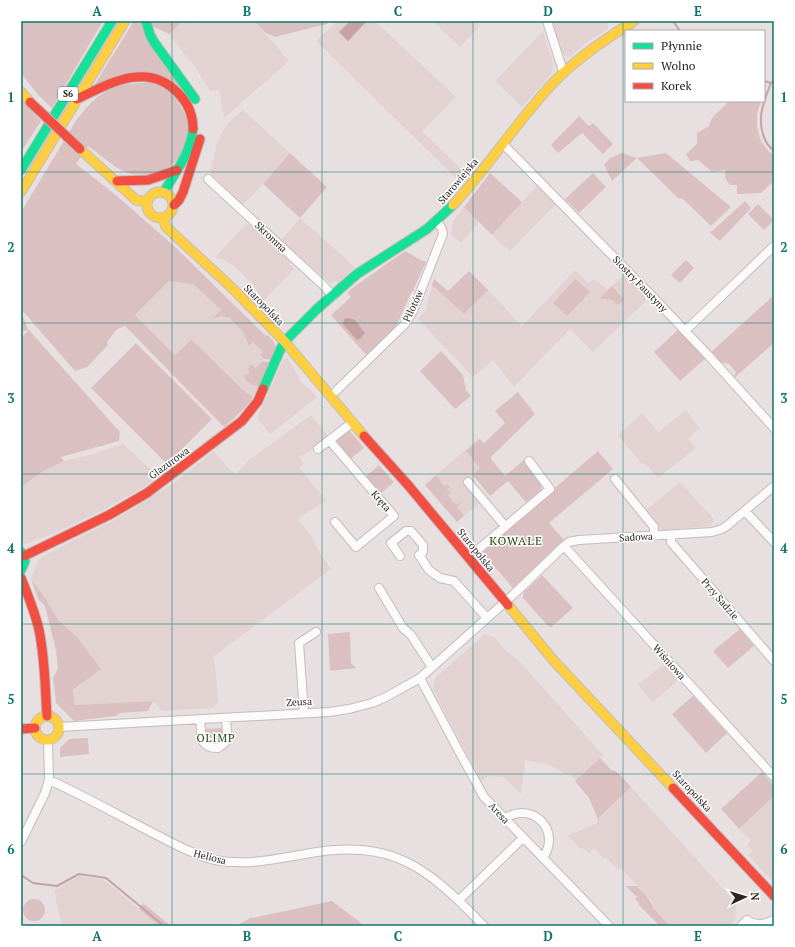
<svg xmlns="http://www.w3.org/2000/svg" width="795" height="947" font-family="'PT Serif',serif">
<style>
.built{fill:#e3d2d2}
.green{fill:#dbc0c1;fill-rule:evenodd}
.water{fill:#c6a2a3}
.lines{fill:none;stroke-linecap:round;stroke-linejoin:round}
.stream{stroke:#c6a2a3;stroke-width:2}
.street-casing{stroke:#c3bcbc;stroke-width:10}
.fast-casing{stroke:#c3bcbc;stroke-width:11}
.slow-casing{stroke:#c3bcbc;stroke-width:11}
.jam-casing{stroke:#c3bcbc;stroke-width:11}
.street{stroke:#fcfafa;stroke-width:8}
.fast{stroke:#16e098;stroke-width:9}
.slow{stroke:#ffcf43;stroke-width:9}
.jam{stroke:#f24e42;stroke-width:9}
.jam-bridge-casing{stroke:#c3bcbc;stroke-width:11;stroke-linecap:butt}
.jam-bridge{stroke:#f24e42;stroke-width:9}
.grid{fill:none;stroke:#0f766e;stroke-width:1;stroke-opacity:0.55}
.labels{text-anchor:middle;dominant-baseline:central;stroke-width:3;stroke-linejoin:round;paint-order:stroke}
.shield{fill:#fff;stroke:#6a6666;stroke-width:1}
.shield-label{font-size:9px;font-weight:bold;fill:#2a2424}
.street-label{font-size:10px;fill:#2a2424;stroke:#fff}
.neighbourhood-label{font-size:11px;letter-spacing:1px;fill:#1e4607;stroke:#fff}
.quarter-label{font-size:12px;letter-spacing:1px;fill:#1e4607;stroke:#fff}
.neatline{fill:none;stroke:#0f766e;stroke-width:1.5}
.grid-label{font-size:13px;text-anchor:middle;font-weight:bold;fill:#0f766e}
</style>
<rect width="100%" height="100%" fill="#e8e0e0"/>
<path class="built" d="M183 21H254L289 61 224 118 219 90 210 91 194 66 169 34Z
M337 21H375L456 97 422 131 467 175 461 183 316 41Z
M433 21H475L480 26 460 47Z
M551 21H608V29L586 43 570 57 561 54Z
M543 31 553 63 552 74 522 107 495 81Z
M243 110 290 153 263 184 243 205 210 173 217 143 226 125Z
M538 184 557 203 510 251 492 235Z
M464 207 479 222 461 243 451 234 453 221Z
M300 218 355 267 338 283 336 281 330 283 281 240Z
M247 223 291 262 289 264 295 269 263 301 253 284 234 266 221 258 219 259 215 257Z
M575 270 589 284 594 279 608 290 625 273 645 294V302L593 352 570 329 514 387 493 360 473 377 418 319 426 310 432 285 464 314 488 290 522 326Z
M169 281 193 284 221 310 213 318 222 316 228 318 242 331 248 345 253 341 263 352 260 355 264 359 255 368 250 364 249 373 244 377 260 384 253 397 242 389 191 339 175 355 135 315Z
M287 358 300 378 299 380 318 397 270 434 257 418 283 360Z
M686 410 700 428 688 438 696 448 658 478 648 466 641 463 618 435 642 413 658 432Z
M311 415 329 437 315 448 299 457 304 464 299 468 326 500 298 519 311 536 321 555 331 569 213 657 216 672 218 702 213 708 162 711 153 701 75 705 73 691 100 669 77 637 58 620 46 599 31 579 39 559 58 548 118 518 175 482 214 451 229 469 236 474 249 460Z
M479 438 493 455 490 458 508 480 490 496 473 475 465 483 481 502 457 522 425 485Z
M123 444 154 472V479L144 487 103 510 55 533 26 544 21 542V487L42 472 64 461 86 456Z
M680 482 714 519 711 526 662 530 646 510Z
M485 634 494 637 505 650 520 662 603 755 576 780 570 774 568 775 548 764 525 760 521 794 504 777 489 776 481 781 433 689 435 678Z
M661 666H667L679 680 652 702 638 685Z
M631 787 736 903 735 920 728 926H670L652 907 654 904 621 868 618 870 606 857 604 859 594 848 589 853 583 848 581 850 568 836 599 822V819Z
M774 796V883L748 855 753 851 747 845 751 841 739 829Z
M79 876 104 880 159 926H56L61 923 54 889H57Z"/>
<path class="green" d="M21 21H103L52 108 38 95 21 73Z
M134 21H143L183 89 163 75 93 87Z
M152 21H183L169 34 152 26Z
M254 21H329L327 24 275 37 266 33Z
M151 82 172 92 187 117 188 137 179 157 171 166 150 175 131 174 117 168 88 146 76 164 116 195 173 245 266 336 268 335C278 346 276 348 270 360L264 359 260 355 263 352 253 342 249 346 242 331 229 318 222 316 212 319 191 339 242 389 253 397 246 407 224 427 125 326 117 329 107 342 108 345 87 367 75 371 21 309V212L77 119 87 107 97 97 118 85ZM169 281 193 284 221 310 175 355 135 315Z
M21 100 41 121 21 152Z
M728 101H761C760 106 757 111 757 116 756 131 761 148 774 155V181L761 193 737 194V185H730L725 178V170L712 172 698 160 690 161 686 154 697 144V133L709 126C712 113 721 112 728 101Z
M579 116 589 126 593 123 613 144 603 154 582 133 558 153 551 145Z
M290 153 327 187 300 218 263 184Z
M622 153 637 158 666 153 731 207 711 226 683 199 678 198 637 158 612 181 604 165 610 158Z
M490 173 522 202 492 235 464 207Z
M593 173 606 187 579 213 565 199Z
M745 201 751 208 720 241 710 233Z
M758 204 774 220 764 230 748 214Z
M405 251 421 260 426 262 414 288V291H412L395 329 367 356 331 315 351 297 347 293 351 289Z
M686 260 694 268 680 283 671 275Z
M469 271 488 290 464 314 432 285 434 279 448 291Z
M575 279 590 292 567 316 553 303Z
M612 286C617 291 620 297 625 299L618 305 612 300 600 298Z
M774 295V343L733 379 736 372 729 364 718 362 710 353Z
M21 311 28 329 120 432 119 441 61 457 64 461 42 472 21 487V339L28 330 21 332Z
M679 329 707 357 680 381 654 352Z
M136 343 212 419 167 464 91 388Z
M441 351 463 375 466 390 471 396 455 409 420 371Z
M263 361 270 362 260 384 256 386C248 384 244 381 244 373L247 375 249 373 248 369 250 367 248 366 251 364 255 368Z
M518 392 535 414 490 458 505 476 524 460 542 483 541 490 526 502 508 481 490 496 473 475 480 468 466 451 480 439 484 443 505 423 495 411Z
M349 430 364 448 349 460 334 443Z
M598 451 613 469 549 523 564 540 513 588 481 551Z
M379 465 394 482 379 495 364 478Z
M436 475 444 486 447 484 450 487 447 489 450 493 448 495 453 503 454 502 457 505 462 501V502L457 507 464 516 457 522 425 485Z
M542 575 573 608 550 628 523 598V593Z
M31 579 46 599 58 620 77 637 101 669 73 690 75 705 153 701 148 711 120 713 116 716 74 721 56 703 53 678 58 668 56 651 45 606 38 599Z
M740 629 754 646 728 668 713 651Z
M350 632 351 663 356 668 330 671 328 634Z
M693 696 727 733 706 753 672 714Z
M224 728V739L219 745 207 743 204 729Z
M88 738 89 754 60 757V748L69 739Z
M600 758 612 771 613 770 618 773 631 787 599 818V822L589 798 575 781Z
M762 772 774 786V796L739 829 721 809Z
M626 886H637L648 898 653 906 652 907 670 926H660L639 905V903L635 899 637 897Z
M23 910a11 11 0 1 1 22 0a11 11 0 1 1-22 0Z
M332 901 365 926H236L252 917 253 918Z
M143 903 171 926H159L139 909Z"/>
<path class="water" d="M350 21H367L348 41 339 32Z
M349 318 355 320 365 333 361 338 357 340 343 324 344 319Z"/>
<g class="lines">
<path class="stream" d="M673 21 680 31
M764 81 771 83
M774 81 771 83C767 93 762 106 761 116 760 128 764 145 774 150
M21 875 33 883 57 886 79 874 106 878 164 926"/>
<g class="street-casing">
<path id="street" d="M547 21 562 68 566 71
M503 144 652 296 708 355 774 428
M208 179 323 285 333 296
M685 331 774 246
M336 391 405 324 413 311 443 234 442 229 437 221
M330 441 394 516 356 547 335 522
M318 449 353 422
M615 479 654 527V536
M468 482 505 526
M745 511 774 542
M671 535V542L774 661
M564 546 774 777
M400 556 391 543 406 531H411L423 545V552L419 555 429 570 433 573 440 578 454 581 487 618
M468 558 550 489 529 461
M379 588 403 628 411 635 432 667
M420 678 455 744 484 797 609 926
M304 713 299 643 316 632
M200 719C202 735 198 748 218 748L226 742 227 734 226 718
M60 727 329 712 349 709 372 703 386 697 420 678 514 594 564 546 569 542 579 540 712 532 722 529 728 525 774 486
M49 780C83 795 116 814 149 831 171 842 191 854 215 860 245 866 275 859 305 854 392 838 426 866 484 926
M504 819C532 800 562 830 543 858
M21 842 45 793 49 780 48 740
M459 900 523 838
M741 926 747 920C757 927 764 924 774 920"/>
</g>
<g class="fast-casing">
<path id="fast" d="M146 21 150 35 154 42 195 99
M21 170 112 21
M164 192C175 172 191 153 193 129
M263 389 281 348 289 337 317 309 357 274 427 229 453 205
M21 552 25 561 21 570"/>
</g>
<g class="slow-casing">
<path id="slow" d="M21 92 30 102
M80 149 136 200 147 202
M147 205a13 13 0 1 1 26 0a13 13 0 1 1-26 0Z
M21 192 125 21
M453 205C489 166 517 121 554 82 577 58 606 39 634 21
M163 218 166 227 230 286 285 342 364 436
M508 605 554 661 673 788
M35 728a12 12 0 1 1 24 0a12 12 0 1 1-24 0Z"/>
</g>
<g class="jam-casing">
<path id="jam" d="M77 99C110 83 148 61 178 93 188 103 193 116 193 129
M117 181 148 180 177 170
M174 205 179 200 183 192 200 139
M364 436 408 485 508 605
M24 556 109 515 147 493 242 421 258 401 263 389
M21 578C28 595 35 612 39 630 45 658 45 687 47 716
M21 729 35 728
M673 788 774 896"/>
</g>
<use href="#street" class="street"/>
<use href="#fast" class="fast"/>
<use href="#slow" class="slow"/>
<use href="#jam" class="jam"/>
<g class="jam-bridge-casing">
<path id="jam-bridge" d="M30 102 80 149"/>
</g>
<use href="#jam-bridge" class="jam-bridge"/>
</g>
<path class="grid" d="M172 21V926M322 21V926M473 21V926M623 21V926M21 172H774M21 323H774M21 474H774M21 624H774M21 774H774"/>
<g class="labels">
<rect class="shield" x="58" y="87" width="20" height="14" rx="3"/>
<g class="shield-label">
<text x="68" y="94">S6</text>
</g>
<g class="street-label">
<text transform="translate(458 181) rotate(-50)">Starowiejska</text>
<text transform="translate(271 237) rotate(43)">Skromna</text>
<text transform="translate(640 284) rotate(46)">Siostry Faustyny</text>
<text transform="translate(264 305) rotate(46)">Staropolska</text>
<text transform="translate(413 306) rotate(-65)">Pilotów</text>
<text transform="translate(169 463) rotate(-36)">Glazurowa</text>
<text transform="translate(381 501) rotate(49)">Kręta</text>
<text transform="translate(636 537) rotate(-3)">Sadowa</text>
<text transform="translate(476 550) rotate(51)">Staropolska</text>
<text transform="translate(720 599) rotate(49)">Przy Sadzie</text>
<text transform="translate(669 662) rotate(48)">Wiśniowa</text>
<text transform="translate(299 702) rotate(-3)">Zeusa</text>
<text transform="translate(692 791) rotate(47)">Staropolska</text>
<text transform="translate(499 813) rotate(47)">Aresa</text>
<text transform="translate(210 857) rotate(14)">Heliosa</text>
</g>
<g class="neighbourhood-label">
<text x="216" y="738">OLIMP</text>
</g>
<g class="quarter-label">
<text x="516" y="540">KOWALE</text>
</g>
</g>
<rect width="795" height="947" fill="none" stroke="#ffffff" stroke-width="44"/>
<rect x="625" y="30" width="140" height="72" fill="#ffffff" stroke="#aaa7a7"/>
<rect x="633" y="43" width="20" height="6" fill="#16e098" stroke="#aaa7a7"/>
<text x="661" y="50" font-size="12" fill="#2a2424">Płynnie</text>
<rect x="633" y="63" width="20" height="6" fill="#ffcf43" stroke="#aaa7a7"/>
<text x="661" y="70" font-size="12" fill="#2a2424">Wolno</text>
<rect x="633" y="83" width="20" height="6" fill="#f24e42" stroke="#aaa7a7"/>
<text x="661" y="90" font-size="12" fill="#2a2424">Korek</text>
<g transform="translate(745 897) rotate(86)" stroke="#ffffff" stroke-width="3" paint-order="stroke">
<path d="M0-3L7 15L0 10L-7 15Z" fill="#2a2424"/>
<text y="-6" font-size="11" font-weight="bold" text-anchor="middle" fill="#2a2424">N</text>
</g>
<rect x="22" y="22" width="751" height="903" class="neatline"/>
<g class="grid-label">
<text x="97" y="16">A</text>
<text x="247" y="16">B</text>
<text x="398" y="16">C</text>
<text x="548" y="16">D</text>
<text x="698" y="16">E</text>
<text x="11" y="102">1</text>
<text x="784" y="102">1</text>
<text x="11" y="252">2</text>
<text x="784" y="252">2</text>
<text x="11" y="403">3</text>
<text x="784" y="403">3</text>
<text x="11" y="553">4</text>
<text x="784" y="553">4</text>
<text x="11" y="704">5</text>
<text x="784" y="704">5</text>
<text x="11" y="854">6</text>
<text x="784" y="854">6</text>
<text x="97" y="941">A</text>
<text x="247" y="941">B</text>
<text x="398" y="941">C</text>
<text x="548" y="941">D</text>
<text x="698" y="941">E</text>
</g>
</svg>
